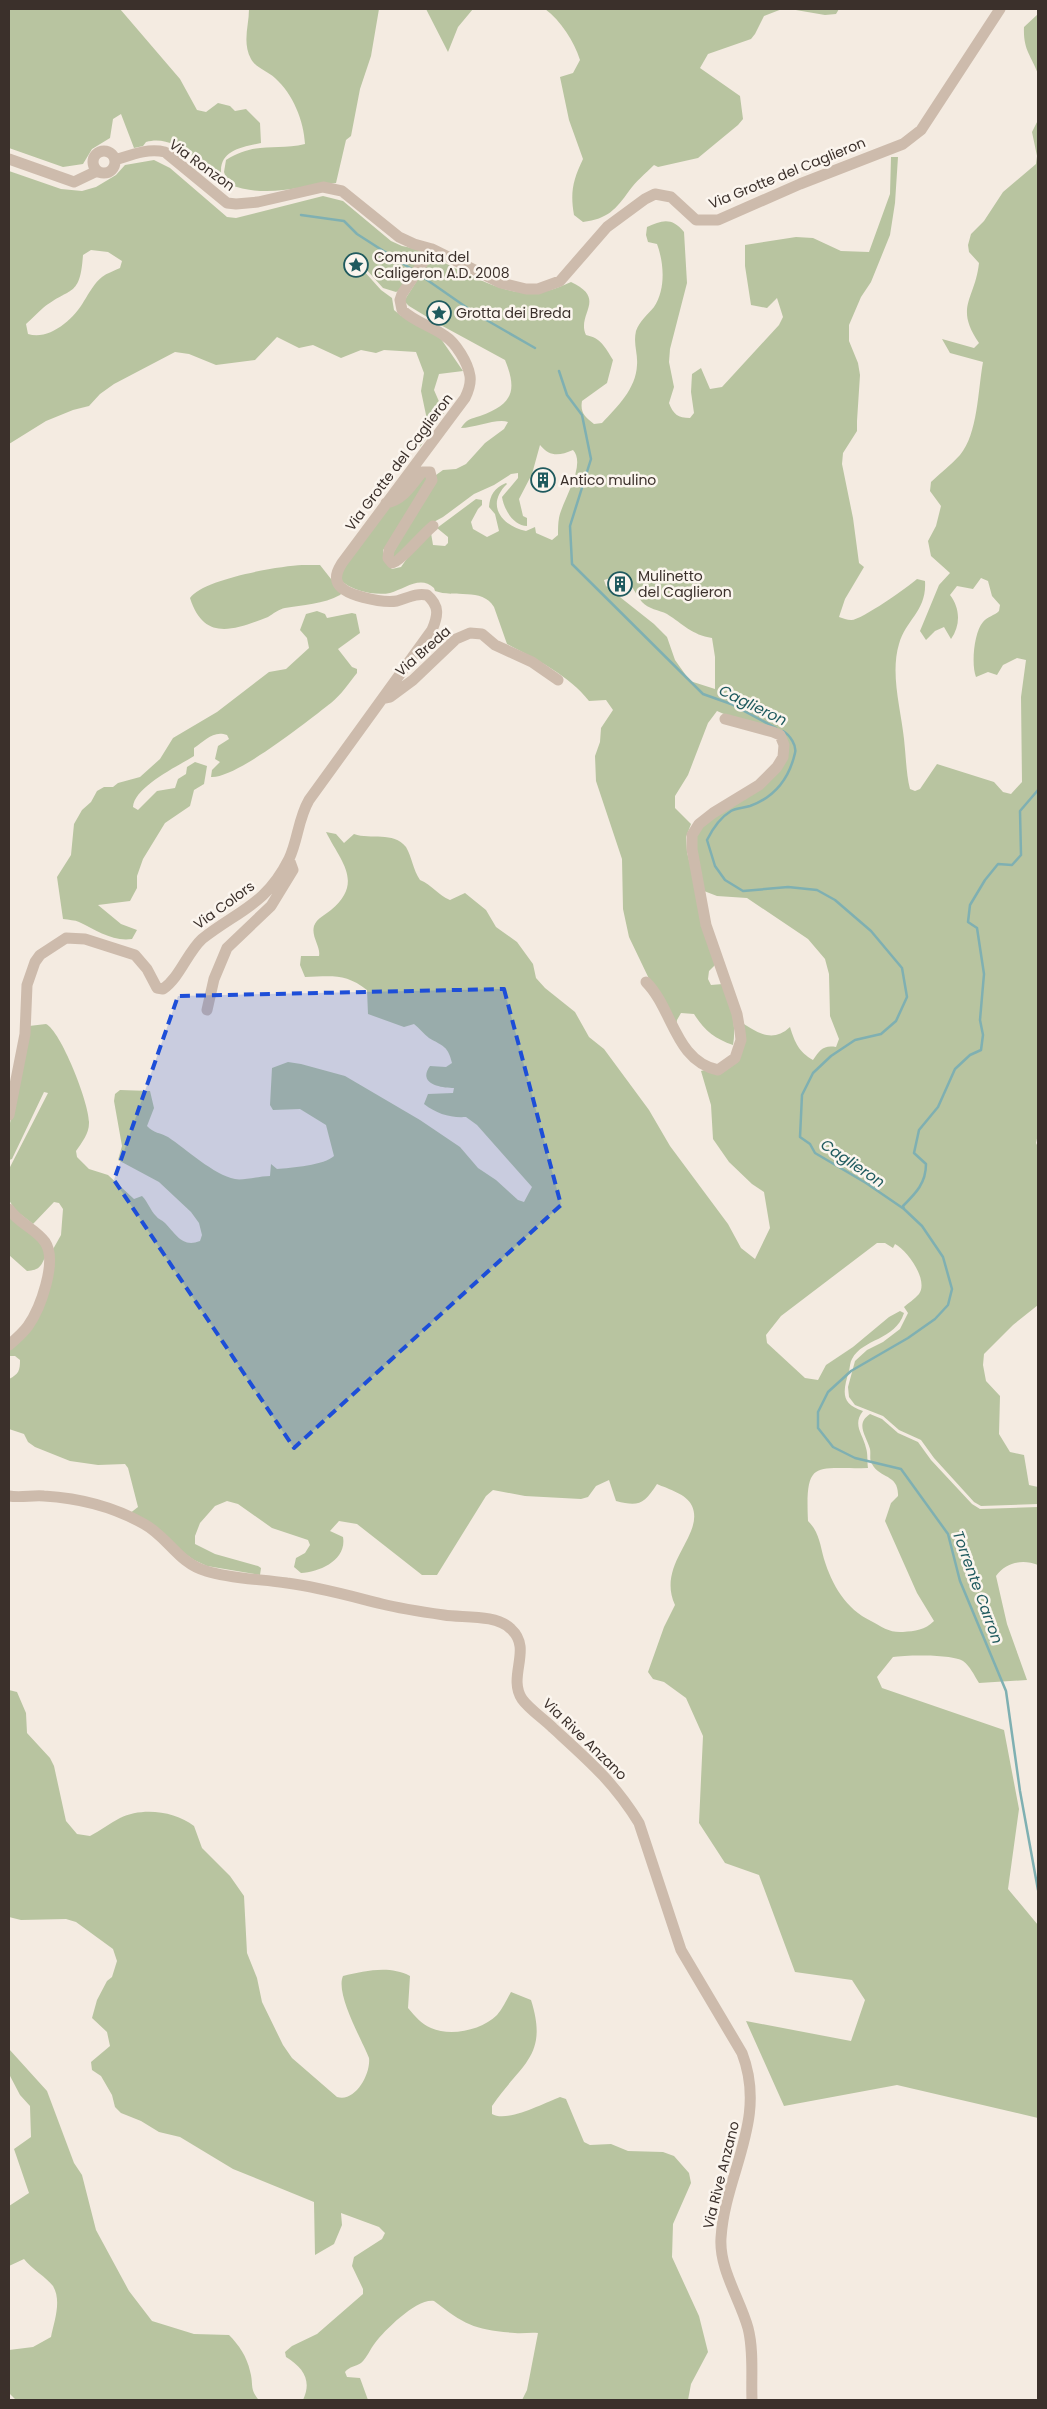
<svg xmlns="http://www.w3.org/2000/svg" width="1047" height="2409" font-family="Poppins,sans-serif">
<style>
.green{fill:#b8c4a0;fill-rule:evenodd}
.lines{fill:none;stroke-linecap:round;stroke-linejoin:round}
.stream{stroke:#7fb0b2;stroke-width:2.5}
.minor{stroke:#cdbbac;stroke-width:11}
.marked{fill:#1d4ed8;fill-opacity:0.2;stroke:#1d4ed8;stroke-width:4;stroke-dasharray:10 6;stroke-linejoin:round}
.labels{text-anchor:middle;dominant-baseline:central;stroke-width:5;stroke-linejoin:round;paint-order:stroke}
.street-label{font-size:14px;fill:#3b302b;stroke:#fbf5ee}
.poi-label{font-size:14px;fill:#3b302b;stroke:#fbf5ee;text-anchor:start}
.water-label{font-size:15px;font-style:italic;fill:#1f5a5e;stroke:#fbf5ee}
</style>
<rect width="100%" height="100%" fill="#f4ebe1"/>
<path class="green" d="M9 9H120L180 79 197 110 206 112 218 103 230 106 235 111 246 109 260 123 261 143C237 148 214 152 223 183 202 165 175 133 146 142L143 146 134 148 121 114 113 119 110 138 92 149 83 164 63 167 9 148Z
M249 9H379L371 56 360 89 351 136 346 140 336 183C298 186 266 199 228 184L224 172 226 160C255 141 276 151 305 144 304 121 293 94 275 78 267 71 256 68 251 59 242 42 249 26 249 9Z
M426 9H473L458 27 448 52Z
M545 9H782L764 16 755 34 751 39 708 54 700 68 740 96 743 119 738 125 698 158 658 167 654 165C645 174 636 181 629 191 616 209 608 219 583 222L574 215C570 192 573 180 583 159L569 120 560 77 573 73 580 60C574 41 561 21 545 9Z
M790 9H839L836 14 825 15Z
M1038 14V74C1031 55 1023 50 1024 27Z
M1038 120V1134L1036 1143 1038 1147V1305L1013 1325 984 1354 983 1365 986 1381 1000 1396 999 1434 1010 1452 1024 1455 1029 1485 1038 1487V1504L981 1506 974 1502 934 1458 921 1440 899 1430 883 1416 855 1405 849 1397 848 1387 855 1361 867 1350 883 1342 900 1329 908 1313 904 1307C908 1303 915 1299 919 1294 929 1280 907 1250 895 1244L893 1248 885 1243H877L781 1316 766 1335 767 1343 805 1378 818 1380 826 1365 853 1347 889 1317 900 1311 904 1313C895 1341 863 1338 852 1359 850 1362 850 1367 849 1371 843 1391 840 1404 863 1411 852 1425 863 1434 866 1448 868 1454 867 1461 868 1468 816 1470 805 1457 808 1521 819 1532 820 1544 824 1559 832 1585 846 1609 871 1621 882 1627 890 1633 903 1632 915 1631 925 1630 934 1621L917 1593 885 1521 891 1503 898 1496C899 1474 880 1479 872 1464 869 1460 871 1454 870 1449 866 1435 855 1424 870 1414L882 1419 898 1433 918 1442 931 1460 972 1504 980 1509 1038 1507V1565C1023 1559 1006 1562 996 1576L1007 1624 1027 1680 979 1683C974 1675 970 1666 963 1661 952 1654 906 1655 893 1657L877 1677 882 1688 1004 1730 1019 1809 1008 1889 1038 1925V2118L897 2085 784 2106 746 2021 851 2041 865 2000 852 1980 795 1972 759 1875 725 1863 699 1823 703 1736 686 1698 664 1682 653 1679 648 1672 664 1627 675 1605C656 1564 705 1535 692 1506 687 1494 668 1489 657 1484 644 1504 639 1507 616 1501L609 1480 596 1486 588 1497 581 1499 525 1496 493 1490 486 1496 437 1575H422L357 1524 339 1521 330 1531 343 1537C347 1560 320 1572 301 1573L294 1567 296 1558 305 1553 310 1545 308 1540 272 1528 238 1504 227 1501 215 1506 200 1523 195 1536V1544L215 1554 258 1566 261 1568 260 1575 207 1566 194 1560 129 1514 138 1507 128 1468 125 1464 98 1465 70 1461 35 1447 28 1442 24 1434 9 1429V1379C19 1374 20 1370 20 1360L15 1356H9V1348L26 1332 52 1251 61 1235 63 1209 59 1203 54 1202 33 1224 15 1210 9 1200V1169L48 1093 44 1092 12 1159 9 1160 10 1123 29 1026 46 1024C61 1031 90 1105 89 1123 89 1134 82 1142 76 1151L77 1157 89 1169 108 1175 134 1199 142 1196C148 1202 150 1210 156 1216 158 1219 162 1220 165 1223 176 1234 182 1248 200 1241L202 1235 199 1223 191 1212 159 1182 118 1160 122 1146 114 1101 115 1094 120 1090 150 1091 154 1108 147 1126C153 1133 161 1133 168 1137 186 1149 214 1175 235 1179 242 1181 260 1176 270 1176L271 1164 277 1169C291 1168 325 1165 334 1156L326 1125 300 1109 273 1110 270 1105 272 1068 288 1062 301 1064 345 1076 420 1120 460 1147 478 1168 496 1180 518 1200 524 1202 532 1187 477 1125 466 1117C450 1118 437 1114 424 1104L428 1094 453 1093 454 1088C441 1088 417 1084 430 1066L446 1067 452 1063C448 1046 443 1046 429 1038 424 1034 419 1028 414 1024L404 1027 368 1014 367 990C346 973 331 976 305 977L300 965 301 956H319C321 947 311 937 314 926 317 918 325 915 331 910 364 882 341 862 326 832L336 834 344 843 354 834C371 840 393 831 406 847 412 857 413 870 420 880 432 885 438 895 450 900L465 893 486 910 496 927 517 942 533 964 536 978 545 988 575 1012 589 1037 604 1049 649 1110 670 1146 728 1224 741 1248 755 1259 770 1228 764 1192 752 1184 729 1162 713 1139 711 1105 701 1071 716 1067 735 1053 738 1020C756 1032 772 1044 790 1027 795 1043 799 1052 813 1060 820 1050 823 1045 836 1047L839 1039 830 1016 829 974 825 959 808 939 747 898 717 896 704 891 689 837 752 787 777 762 781 739 717 711 708 723 688 775 675 796V808L691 824 686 837 687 852 715 965 709 971 708 979 711 985 723 984C730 1004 737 1023 733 1045 715 1039 704 1030 694 1014L681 1013 677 1020 675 1033 629 937 623 909 622 859 596 781 595 756 600 742 601 728 613 710 606 700 589 701C570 676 534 658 507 644L494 607C482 587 454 598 435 591L434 588C420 575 405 589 390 593 376 596 351 591 341 580L340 574 387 507 423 476 428 478 394 537 383 550 384 561 392 569 401 567 415 547 431 533 433 545 445 546 448 543V537L437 528 476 499 482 500V505L478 509 471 522 473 529 487 537 499 531 495 514 489 507C490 495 494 488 506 483L507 484C485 505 502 526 526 531L535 527 536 533 552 540 558 535C558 529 558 523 559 518 562 501 587 465 573 450 559 456 550 457 540 445L532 474 519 499 523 516 527 518V526C514 526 504 510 502 497L518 478V473L511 474 494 485 474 494 443 517 430 524 396 558 391 557 436 475 443 470 456 469 466 464 485 443 504 429 508 422C497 418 475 428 461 428 467 419 470 419 480 416 512 404 518 392 505 360L437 323 409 306 404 301 430 260 435 259C445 262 454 268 463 272 502 291 530 302 571 282 608 299 576 314 586 335 601 338 605 347 613 360L607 383 582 401C580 413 585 417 594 424L602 423C617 407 636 389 637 365 638 353 633 344 636 331 639 322 648 314 654 307 666 289 664 263 657 244L648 242 646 235 647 227C662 220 672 217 684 232L687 283 670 349 669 362 674 387 669 403C673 414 678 418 690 418L694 413 691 392 692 374 701 368 710 389 722 387 779 325 783 317 777 298 767 308 751 305 745 266V245L796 237 813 238 841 251 869 252 890 194 891 157H898L895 203 890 235 871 282 861 297 849 325V341L858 363 860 375 857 421V431L843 453 842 464 853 518 859 563 864 567 845 599 839 617C843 618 847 620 851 620 860 621 908 587 917 579L925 581C927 611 906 619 899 644 890 674 901 709 904 739 906 756 906 773 910 789L915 791 920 789 937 764 994 782 1003 792 1011 794 1022 782 1021 697 1026 660 1017 658 1003 665 997 675 988 672 976 677C971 665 974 632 983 622 988 616 994 616 999 611L1000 605 992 596 988 581 981 578 973 589 957 586 950 595C960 608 961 625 951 639L944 627 935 631 926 640 920 631 939 585 950 573 931 556 928 541 936 526 941 506 930 491 931 482C940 473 951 465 960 455 978 434 978 389 983 362L950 353 942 339 974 348 979 343C954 306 975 300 979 263L969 252 968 245 971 234 984 221 1003 192 1036 164 1037 156 1032 132ZM620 575C631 581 634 592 642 602 648 609 659 610 667 614 683 624 692 635 712 638L715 657V689L690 681 675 660 667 637 654 624 606 586 604 580Z
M154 160 170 168 227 217 236 218 323 196 343 201 391 241 402 246 422 250 424 257 400 290 396 292 383 288 365 268 363 270 381 290 392 298 394 310 400 315 439 336 463 371 439 374 434 390 444 413 420 447 426 415 421 391 424 373 416 352 384 350 376 353 361 350 341 358 313 345 299 348 277 337 255 360 216 365 189 354 175 352 114 384 100 394 89 406 73 410 46 421 9 444V171L61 189 82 191 96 187 116 175 125 165ZM91 250 108 252 122 261 120 268C114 271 107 273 102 277 95 282 89 293 84 301 74 319 49 341 28 334L26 324C32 319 37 313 43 308 71 286 80 298 83 255Z
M302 565H320L342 593 340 595C324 604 302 605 285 608 279 609 273 614 268 617 234 630 204 642 190 598 203 579 279 566 302 565Z
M317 611 325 614 327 618 352 613 356 614 360 633 338 649 352 667 357 669V673C349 683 341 695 331 703 310 719 236 779 211 777L212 770 220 762 215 759 218 746 229 739 227 735C213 730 205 741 194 748V756C178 766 134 787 133 807L138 810 157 791 175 788 178 779 186 774 187 767 195 762 207 766 204 784 194 790 190 806 165 823 143 859 137 876V888L130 901 98 905 121 924 137 930 132 939C113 942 96 930 79 922 75 920 69 920 63 919L57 877 71 855 74 824 82 810 91 802 97 791 104 787H113L118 783 140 777 160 759 173 738 217 712 269 672 286 669 309 648 307 638 300 630 306 614Z
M9 1214 38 1238 46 1255C41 1266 40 1270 27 1271L9 1255Z
M9 1690 17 1692 26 1713 27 1733 50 1758 54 1766 66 1821 77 1834 90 1836C100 1831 110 1823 120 1818 142 1807 175 1811 194 1826L202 1848 230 1876 244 1896 247 1953 257 1978 262 2002 283 2045 292 2058 337 2097C355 2103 371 2074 369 2058 362 2040 335 1994 343 1976 365 1971 389 1965 410 1976L408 2008C415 2016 421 2024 431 2028 451 2037 482 2030 497 2015 503 2008 507 1999 511 1992L531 2000C549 2057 521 2063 492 2106V2114C507 2123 544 2103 560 2097L566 2099 584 2142 590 2145 611 2144 628 2151 663 2152 674 2156 689 2173 691 2183 673 2224 672 2257 699 2316 708 2352 691 2384 688 2400H522L527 2390 538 2333C530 2332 523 2334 515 2333 475 2330 465 2325 434 2301 417 2298 385 2330 375 2343 370 2349 367 2358 361 2363 355 2367 350 2366 345 2372L347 2377 360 2378 368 2400H303C312 2381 304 2368 286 2357L285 2352 292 2346 317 2334 363 2294V2289L352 2266 354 2257 382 2239 385 2233 379 2227 341 2213 342 2225 334 2244 315 2255 314 2202 233 2169 180 2137 159 2132 141 2121 121 2113 115 2107 112 2095 101 2076 92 2070 91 2062 110 2046 107 2032 92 2018 97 2000 107 1981 112 1977 117 1961 113 1949 76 1922 66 1919 21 1920 9 1917Z
M9 2049 47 2091 74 2163 82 2175 96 2230 129 2291 152 2321 194 2334 229 2335C239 2345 247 2357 250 2371 254 2385 249 2389 259 2400H16L9 2393V2350L33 2347 51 2337C54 2322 62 2301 53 2286 47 2278 31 2268 24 2259L9 2266V2206L29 2193 14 2149 31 2137 30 2106 20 2095 9 2074Z"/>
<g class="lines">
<path class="stream" d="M301 215 344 221 357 234 413 270
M420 275 476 314 535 348
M559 371 567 395 582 415 591 459 570 526 572 564 703 694 731 704 776 728
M783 731C790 735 797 746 795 753 789 779 775 797 750 806 744 808 736 808 731 811 721 817 712 830 707 840L715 866 725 880 743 891 788 887 817 890 835 900 871 931 902 968 907 997 896 1021 881 1034 855 1040 831 1056 813 1073 802 1095 800 1137 810 1144 815 1153 866 1183 904 1209
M1038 790 1020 811 1021 855 1012 865 998 864 985 880 970 905 968 922 977 928 984 974 980 1020 983 1035 981 1050 970 1055 955 1069 938 1107 919 1130 914 1153 926 1164C926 1183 916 1193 903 1206L904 1209 922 1226 943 1257 952 1289 948 1305 935 1319 908 1338 851 1371 828 1392 818 1412V1428L833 1447 855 1458 901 1469 948 1534 960 1581 1006 1691 1020 1791 1038 1890"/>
<path class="minor" d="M93 162a11 11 0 1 1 22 0a11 11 0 1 1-22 0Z
M9 159 74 182 97 171
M115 160C131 155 147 148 165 152L227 203 236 204 258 202 323 187 342 191 399 237 414 244 432 249
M386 503C403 500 412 485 422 472H430L432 480 389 550 388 558 392 563C399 563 424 533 433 526
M385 698 390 697 413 680 456 639 470 633 482 634 495 645 532 662 558 680
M646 982C673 1009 675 1061 718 1070L735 1058 741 1040 740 1031 737 1014 706 925 692 849V835L699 824 713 813 759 785 777 767 783 757 784 745 780 735 773 732 725 719
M207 1010 214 979 227 948 271 906 293 870 289 859
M9 1115 25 1034 27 985 35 962 40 955 66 938 85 939 135 955 147 969 157 988 163 989C180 977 187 953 202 939 239 910 266 905 289 859 298 840 298 819 309 800L432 630C438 616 440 606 427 595 415 593 408 598 397 601 383 603 341 596 337 581 335 574 339 568 342 563L465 398C468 392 471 383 470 376 468 363 456 343 445 336 431 326 415 322 402 310L400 300 402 294 432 249 501 283 526 289H538L560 281 607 227 645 199 655 194 671 197 696 220H718L800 184 903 144 921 130 1000 9
M9 1209C18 1223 36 1229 45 1242 58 1261 40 1309 28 1326 23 1333 16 1339 9 1345
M9 1496C21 1498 32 1495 44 1496 78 1498 114 1507 144 1524 168 1537 178 1563 206 1571 231 1579 260 1579 287 1583 319 1587 350 1596 382 1604 402 1609 423 1612 444 1615 463 1618 496 1614 511 1629 533 1649 507 1676 522 1699 529 1709 544 1719 553 1728 588 1760 614 1782 639 1823L681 1950 742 2053C768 2120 725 2173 721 2238 719 2269 740 2299 748 2328 754 2351 751 2377 752 2400"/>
</g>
<path class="marked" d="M504 989 561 1205 294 1448 114 1180 178 996Z"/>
<defs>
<g id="sight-ring" transform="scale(1.25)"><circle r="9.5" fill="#fbf5ee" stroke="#1f5a5e" stroke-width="1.5"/><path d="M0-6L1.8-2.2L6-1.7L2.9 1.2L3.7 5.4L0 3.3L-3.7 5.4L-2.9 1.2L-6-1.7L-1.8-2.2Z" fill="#1f5a5e"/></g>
<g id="building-ring" transform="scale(1.25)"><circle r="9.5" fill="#fbf5ee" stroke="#1f5a5e" stroke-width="1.5"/><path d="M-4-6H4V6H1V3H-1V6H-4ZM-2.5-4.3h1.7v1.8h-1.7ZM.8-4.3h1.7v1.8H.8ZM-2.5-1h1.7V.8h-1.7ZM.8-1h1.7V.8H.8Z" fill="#1f5a5e"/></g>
</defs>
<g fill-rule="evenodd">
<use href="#sight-ring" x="356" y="265"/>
<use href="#sight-ring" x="439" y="313"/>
<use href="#building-ring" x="543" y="480"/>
<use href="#building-ring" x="620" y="584"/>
</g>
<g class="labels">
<g class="street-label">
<text transform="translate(202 165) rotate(36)">Via Ronzon</text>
<text transform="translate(787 173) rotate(-22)">Via Grotte del Caglieron</text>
<text transform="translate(399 462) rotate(-53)">Via Grotte del Caglieron</text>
<text transform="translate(423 651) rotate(-41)">Via Breda</text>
<text transform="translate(224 905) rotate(-36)">Via Colors</text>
<text transform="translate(585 1739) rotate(44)">Via Rive Anzano</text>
<text transform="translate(721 2175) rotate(-76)">Via Rive Anzano</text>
</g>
<g class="poi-label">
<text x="374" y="257">Comunita del<tspan x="374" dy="16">Caligeron A.D. 2008</tspan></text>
<text x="456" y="313">Grotta dei Breda</text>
<text x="560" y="480">Antico mulino</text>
<text x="638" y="576">Mulinetto<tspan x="638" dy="16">del Caglieron</tspan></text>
</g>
<g class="water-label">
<text transform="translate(753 705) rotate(26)">Caglieron</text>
<text transform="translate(853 1163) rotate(34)">Caglieron</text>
<text transform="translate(978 1587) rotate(70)">Torrente Carron</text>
</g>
</g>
<rect width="1047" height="2409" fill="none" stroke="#3b302b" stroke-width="20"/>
</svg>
